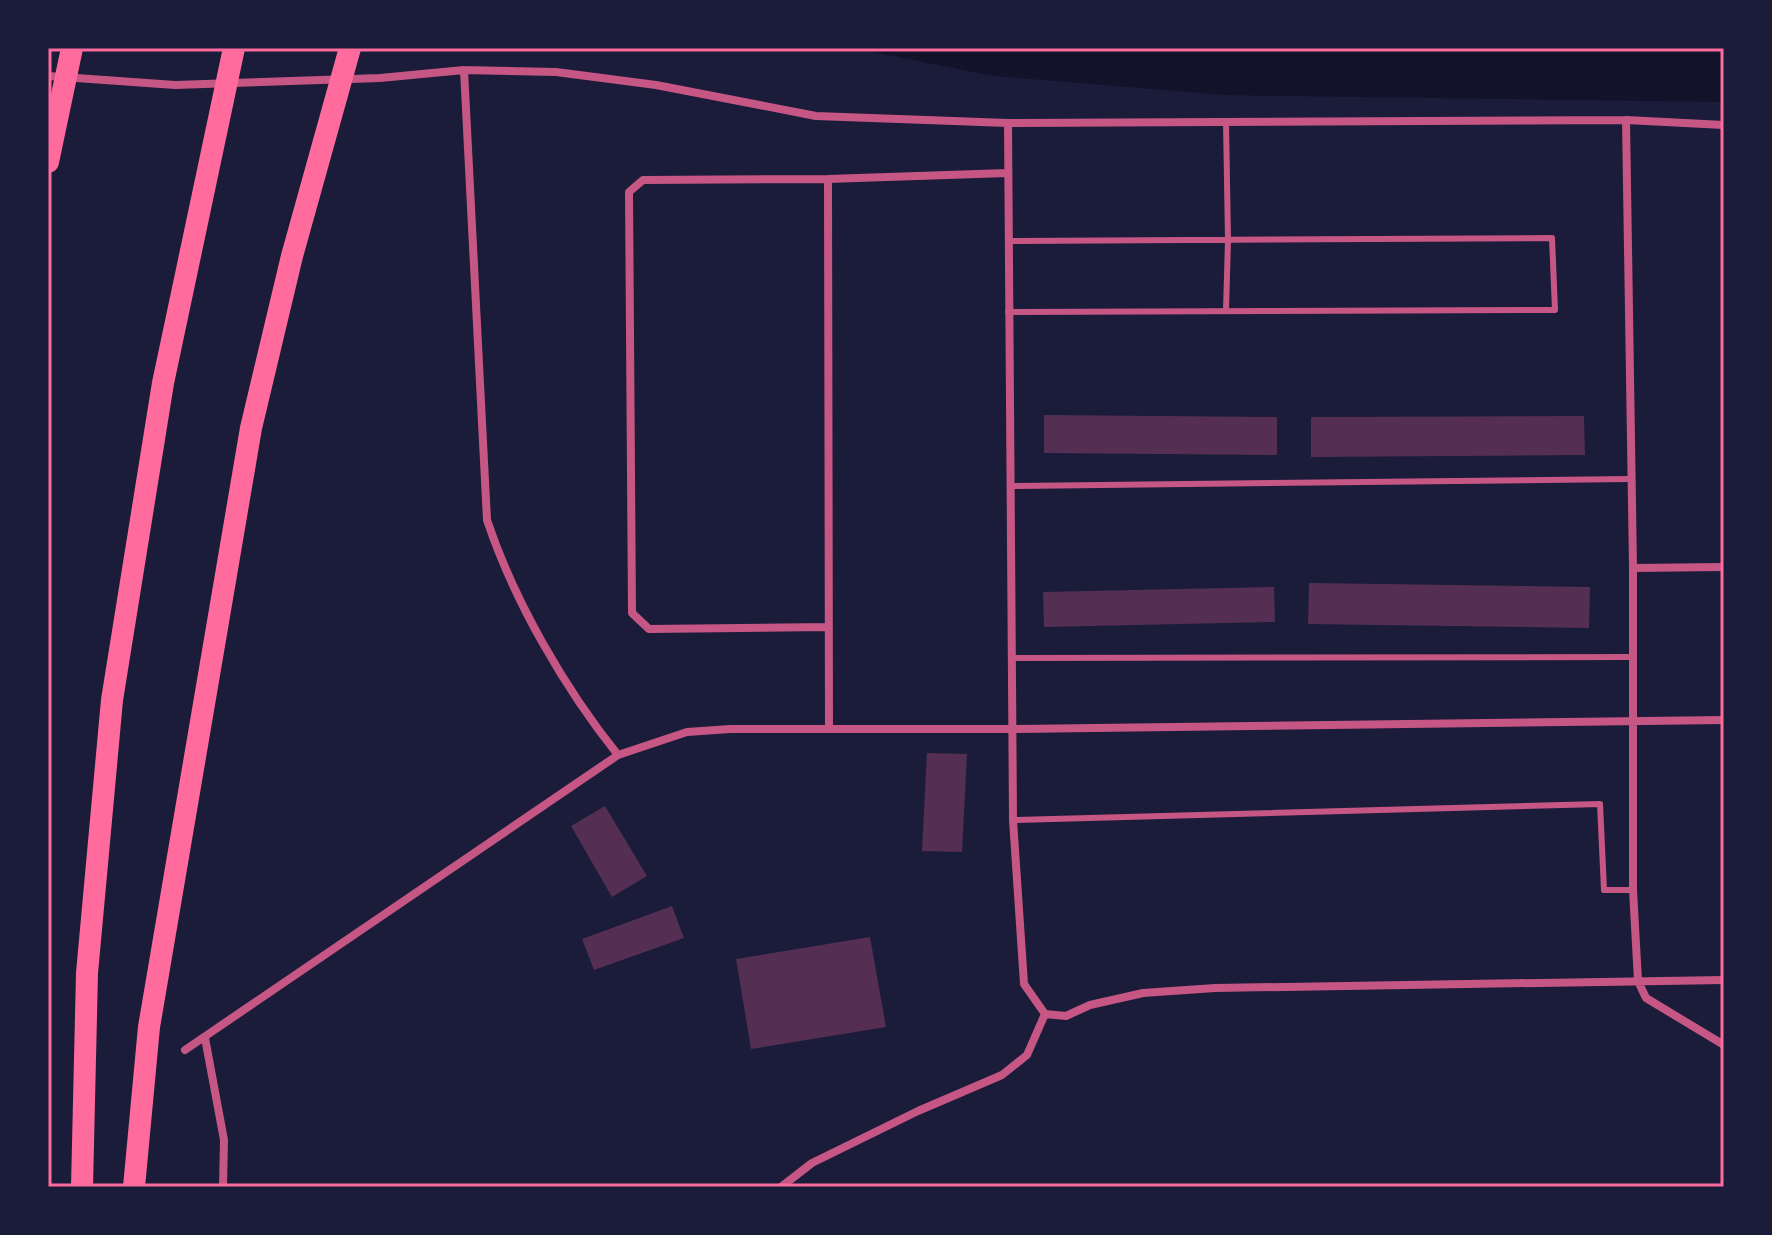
<svg xmlns="http://www.w3.org/2000/svg" width="1772" height="1235" font-family="Rubik,sans-serif">
<style>
.water{fill:#12122b}
.building{fill:#542f53}
.lines{fill:none;stroke-linecap:round;stroke-linejoin:round}
.service{stroke:#c65784;stroke-width:6}
.minor{stroke:#c65784;stroke-width:8}
.trunk{stroke:#ff6b9d;stroke-width:22}
.neatline{fill:none;stroke:#ff6b9d;stroke-width:3}
</style>
<rect width="100%" height="100%" fill="#1b1b3a"/>
<path class="water" d="M852 48H1724V102L1225 95 994 76Z"/>
<path class="building" d="M1044 415 1277 417V455L1044 453Z
M1584 416 1585 455 1311 457V417Z
M1309 583 1590 587 1589 628 1308 624Z
M1274 587 1275 622 1044 627 1043 592Z
M927 753 967 754 962 852 922 851Z
M605 806 647 876 612 897 571 826Z
M672 906 684 938 594 970 582 939Z
M870 937 886 1027 751 1049 736 959Z"/>
<g class="lines">
<path class="service" d="M1226 122 1228 240 1226 311
M1008 241 1552 238 1555 310 1008 312
M1010 486 1631 479
M1012 658 1632 657
M1013 820 1600 804 1604 890H1633"/>
<path class="minor" d="M464 70 487 520C514 601 565 689 618 755
M48 76 175 85 380 78 464 70 556 72 656 85 816 116 1008 123 1626 120 1724 125
M1626 120 1633 568V890L1638 981 1646 998 1724 1045
M1008 123 1013 820 1024 984 1045 1014
M828 179 829 728
M1633 568 1724 567
M828 627 649 629 632 613 629 192 643 180 828 179 1007 173
M1045 1014 1066 1016 1090 1005 1143 993 1215 988 1724 980
M205 1038 224 1140 223 1187
M185 1050 618 755 687 732 730 729H1013L1724 720
M781 1187 812 1163 918 1111 1002 1075 1027 1055 1045 1014"/>
<path class="trunk" d="M48 162 72 48
M82 1187 87 973 112 700 163 383 234 48
M134 1187 149 1027 251 428 292 256 350 48"/>
</g>
<rect width="1772" height="1235" fill="none" stroke="#1b1b3a" stroke-width="100"/>
<rect x="50" y="50" width="1672" height="1135" class="neatline"/>
</svg>
